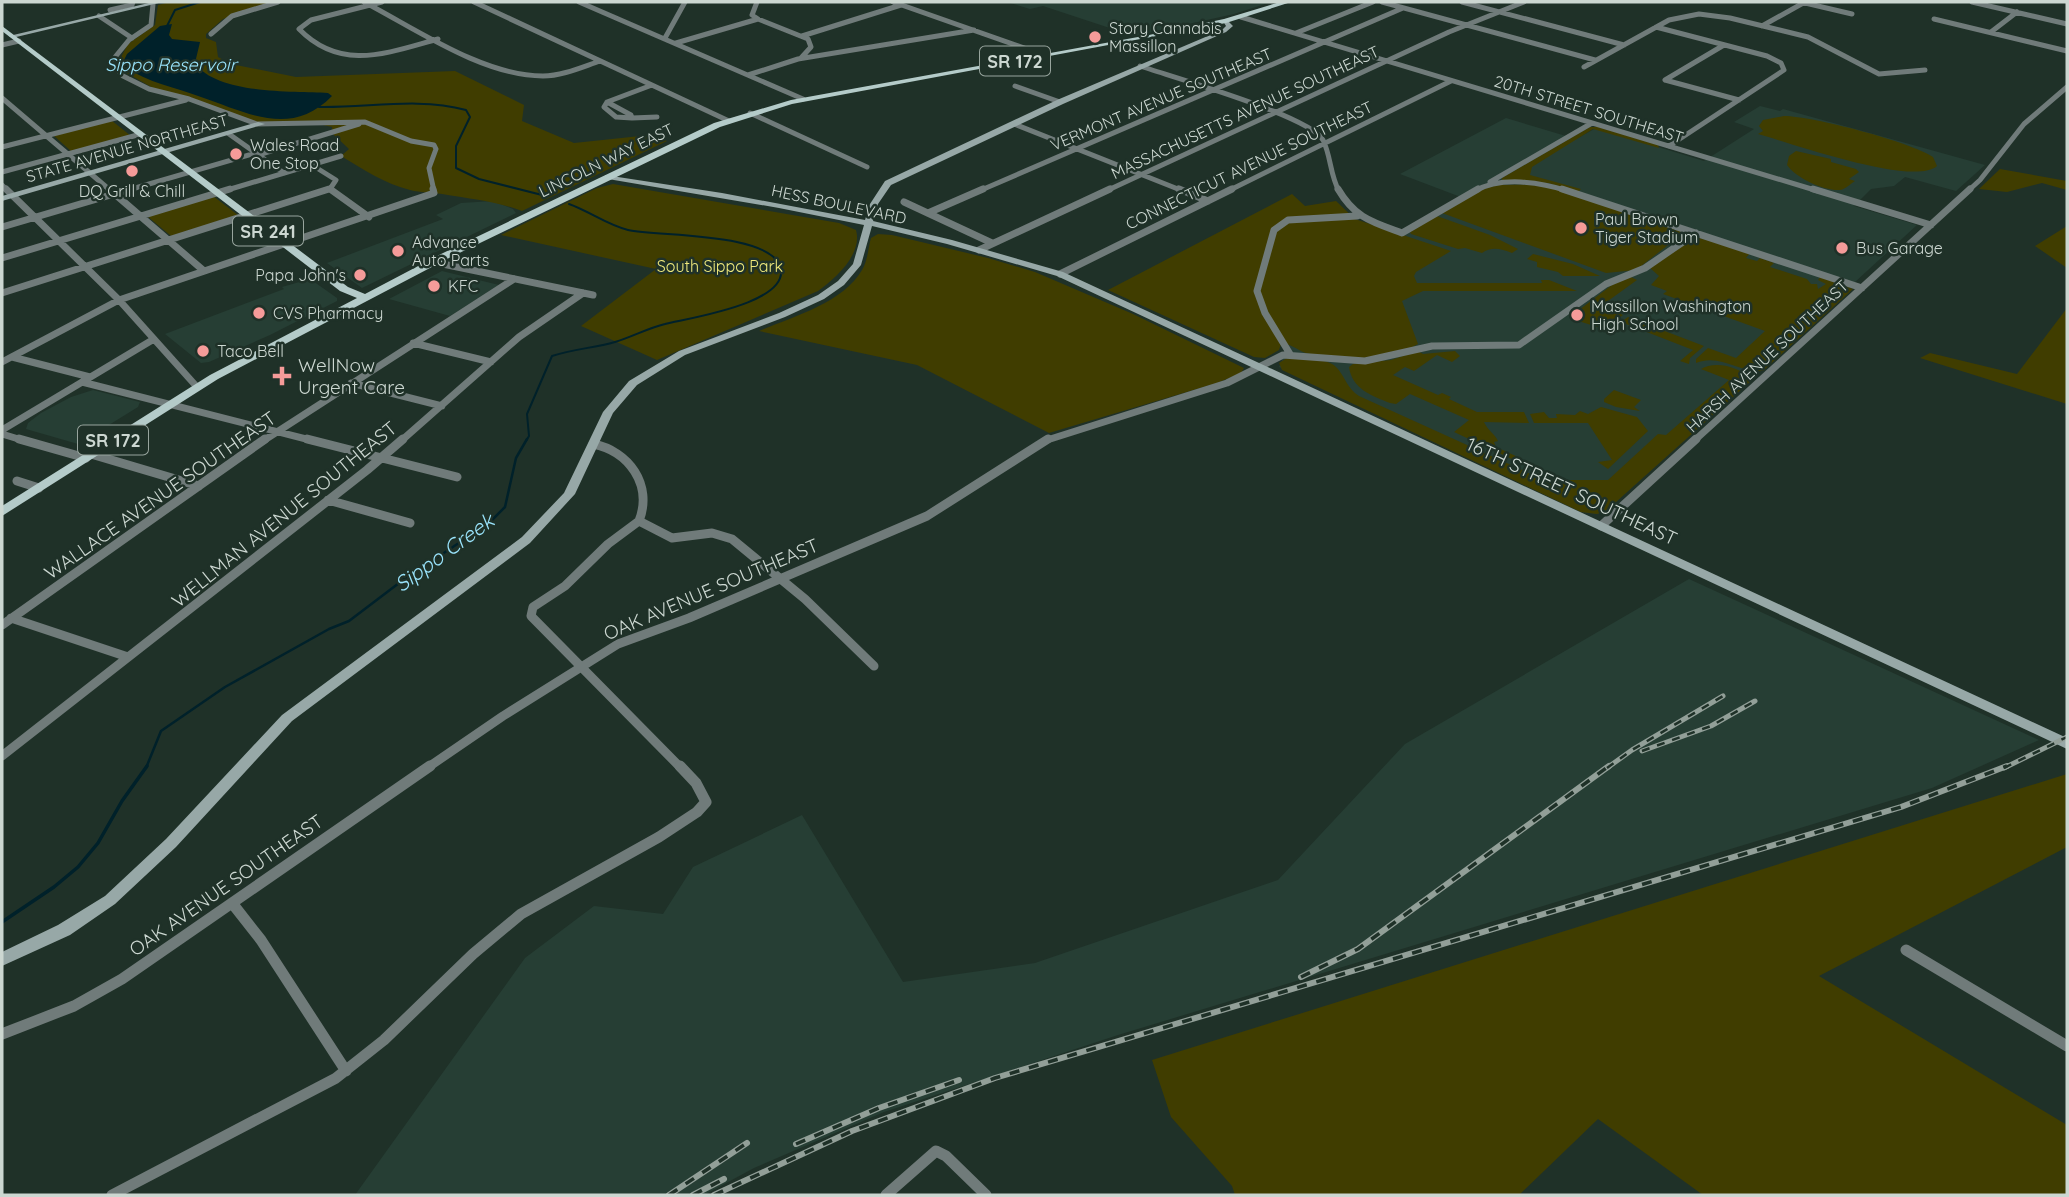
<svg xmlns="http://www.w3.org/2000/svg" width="2069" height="1197" font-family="Quicksand,sans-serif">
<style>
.built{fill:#263e34}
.green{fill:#403d00}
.water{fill:#00212a}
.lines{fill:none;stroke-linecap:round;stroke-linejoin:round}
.stream-far2{stroke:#00212a;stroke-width:2}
.stream-far1{stroke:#00212a;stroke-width:2.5}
.stream{stroke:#00212a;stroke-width:3.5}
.street-far3{stroke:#707b7a;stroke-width:5}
.street-far2{stroke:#707b7a;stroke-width:7}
.street-far1{stroke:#707b7a;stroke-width:9}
.street{stroke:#707b7a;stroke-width:11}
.secondary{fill:#97a8a7;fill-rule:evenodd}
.primary{fill:#b4cbc9;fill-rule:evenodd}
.rail-far1-casing{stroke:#929f98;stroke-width:5}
.rail-casing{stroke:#929f98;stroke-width:6}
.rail-far1{stroke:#1f3128;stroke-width:2.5;stroke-dasharray:8;stroke-linecap:butt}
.rail{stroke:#1f3128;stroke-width:3.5;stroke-dasharray:10;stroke-linecap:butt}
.poi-dot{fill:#f59b99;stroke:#1f3128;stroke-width:2.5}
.labels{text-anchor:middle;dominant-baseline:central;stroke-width:5;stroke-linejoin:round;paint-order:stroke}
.far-poi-label{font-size:16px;fill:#ccd7d1;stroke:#1f3128;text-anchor:start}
.far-street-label{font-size:16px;fill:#ccd7d1;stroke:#1f3128}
.far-park-label{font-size:16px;fill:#f0ea7c;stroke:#1f3128}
.shield{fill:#1f3128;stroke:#98a59e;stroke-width:2}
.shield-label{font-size:18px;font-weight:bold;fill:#ccd7d1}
.far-water-label{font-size:18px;font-style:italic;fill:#9ae4fc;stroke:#1f3128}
.poi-label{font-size:19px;fill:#ccd7d1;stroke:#1f3128;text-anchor:start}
.street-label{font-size:19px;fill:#ccd7d1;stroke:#1f3128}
.water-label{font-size:21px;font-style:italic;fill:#9ae4fc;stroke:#1f3128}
</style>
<rect width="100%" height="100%" fill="#1f3128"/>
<path class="built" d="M1007 2H1271L1234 14 1134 36 1043 6 1030 9Z
M1760 106 1780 111 1783 109 1985 165 1956 191 1905 177 1894 186 1871 189 1854 206 1917 225 1607 510 1597 514 1581 512 1279 367 1290 343 1439 248 1403 236 1466 199 1400 174 1506 118 1576 139 1596 128 1704 161 1754 129 1734 122Z
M493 201 513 209 516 213 362 288 327 263 443 219 436 215 461 203Z
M442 271 499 285 450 316 389 299Z
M310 279 337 298V301L270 335 209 362 201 363 165 334 284 289 282 287Z
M93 390 140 402 138 407 78 444 26 429 28 423 41 413 71 397Z
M1689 579 2039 740 1932 788 1118 1035 884 1112 754 1168 704 1195H355L525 958 594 906 663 914 693 867 802 815 903 982 1035 963 1278 880 1405 744Z"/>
<path class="green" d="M170 2H276L223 19 206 34V38L216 42 218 57 231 64 296 77 455 71 524 105 522 121 574 143 650 135 667 141 522 211C496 201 470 199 442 194 431 192 421 193 410 190 385 184 363 169 341 156L349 149 333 134 332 127 314 123H259L153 88 116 67 128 44 155 25 158 5Z
M1784 116C1812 116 1911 142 1933 157L1937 166C1913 187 1791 143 1758 134L1763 131 1759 126 1763 120Z
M111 120 131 136 72 152 53 135Z
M1590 127H1598L1658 145 1659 148 1593 129 1532 167 1530 175 1581 189 1578 192 1548 183 1502 181V178Z
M1796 151 1831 159V162L1856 169 1859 172 1849 179 1855 181C1850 184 1846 189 1840 190 1824 191 1796 178 1787 165L1789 156Z
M2000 169 2067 181V190L2042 183 2007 192 1979 189Z
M613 184 839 223 856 230C863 254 835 279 818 291L657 360 581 326 656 269 501 235 597 188Z
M1543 184 1682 232 1681 235 1636 270 1606 273 1442 213 1483 189 1498 185Z
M1292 194 1305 206 1336 201 1355 219 1451 251 1416 272 1414 276 1417 283H1542L1541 280H1549L1577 291H1423L1402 301 1418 344C1387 362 1344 360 1310 354 1298 352 1293 343 1281 344L1279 350 1265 358 1254 357 1108 290Z
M213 196 238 215 171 236 147 216Z
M1437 216 1490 235 1518 249 1512 253C1501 249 1492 246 1482 253L1465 248 1458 249 1411 234 1410 232Z
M2067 226V268L2035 246Z
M878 234 892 235 988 258 1035 272 1133 314 1244 368 1241 373 1217 383 1049 433 917 365 759 331C792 317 843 303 862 270 868 260 868 248 871 238Z
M1700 238 1750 253 1746 258 1757 261 1760 258 1774 263 1770 267 1807 279 1811 284H1817L1818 289 1826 284 1818 280 1820 277 1853 289 1763 371C1739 373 1720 353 1696 363V359L1708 348 1736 358 1765 331 1663 294 1667 291 1651 285 1659 276 1650 268 1691 239Z
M1533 254 1573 264 1600 276H1563L1558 272 1537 267V262L1527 259Z
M1629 276 1637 280 1601 306 1623 315 1604 329 1572 319 1571 316 1612 285Z
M2067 308V404L1920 358 1930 353 2017 374Z
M1628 317 1704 346 1690 358 1689 364 1680 361 1693 350 1621 322Z
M1418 351 1423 354 1455 351 1460 356 1452 362 1437 355 1414 371 1405 367 1393 375 1438 395 1442 393 1451 397 1449 399 1477 412H1524L1529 423 1484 422C1488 431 1495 434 1498 441L1494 442 1496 447 1520 458 1516 461 1454 432 1469 420 1410 394 1396 404 1390 403C1372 396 1352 389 1349 367L1353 364 1391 360Z
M1287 358C1301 359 1329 357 1338 369 1346 379 1347 388 1359 396L1544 480H1608L1658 434 1666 435 1729 380 1701 369C1715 360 1741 367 1752 380L1606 511 1597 514 1581 512 1282 370 1279 363Z
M1614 390 1641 400 1634 407 1640 411 1616 407 1604 402V399Z
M1601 407 1637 417 1648 431 1608 469 1598 462 1612 460 1588 423H1534L1530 414 1544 412 1549 418H1557L1556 414 1575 415 1580 411 1588 414Z
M2067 774V847L1819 976 2067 1125V1195H1703L1598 1119 1519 1195H1235L1232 1186 1171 1117 1152 1060Z"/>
<path class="water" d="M172 24 169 35 172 39 200 42 195 63C217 95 294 91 328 93L332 96C291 138 248 113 201 97 174 87 149 83 125 67L124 60 127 54 160 26Z"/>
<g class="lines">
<path class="stream-far2" d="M167 26 175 10 200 2
M319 107C369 108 417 97 466 110L470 117 456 146V168L479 179 546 196
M526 441 529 436 527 414 552 356C573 349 594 348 615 342 632 337 648 328 665 324 688 318 793 303 780 266 767 232 660 237 628 230 607 225 589 211 569 204"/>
<path class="stream-far1" d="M146 768 161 731 225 687 329 629 349 621 403 580 489 523 505 507 516 458 527 439"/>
<path class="stream" d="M2 922 54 887 78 867 98 843 122 801 147 766"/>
<path class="street-far3" d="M364 2C416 29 483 76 543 76 562 76 582 67 600 61
M382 2 311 20 299 29C341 72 387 53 438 39
M474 2 729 121
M579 2 803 99
M757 2 752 15 758 19
M893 2 1047 56
M1382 2 1595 60
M1462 2 1624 45
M1801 2 1852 14
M1972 2 2067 24
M153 4 151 25 129 40 111 62 123 76 149 89 189 99 257 124 365 122 411 141 434 145 436 149 429 168 434 191
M110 10 132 5 133 2
M99 16 132 38
M1241 17 1818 191
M758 19 808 39 811 47 801 58
M1934 19 2067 51
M1762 26 1805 2
M1656 27 1767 56 1781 63 1784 70 1669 146
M1991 32 2017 12
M1296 33 1373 2
M211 34 232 16 278 2
M802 36 901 5
M665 38 685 2
M676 43 758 19
M2 45 19 41
M1140 66C1172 77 1310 116 1323 140 1331 156 1330 175 1339 191
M1584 67 1669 20 1699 14 1730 18 1808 37 1879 74 1925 70
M748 75 798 59 974 30
M1665 80 1739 100
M1665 80 1724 45
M1015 86 1060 102
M2 98 111 191
M607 102 631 115 632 118 616 117 604 107Z
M607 102 652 85
M750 113 867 167
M632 118 657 117
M1014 124 1183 191
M229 134 284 173
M2 147 186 100
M258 155 359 124
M312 165 336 180 330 189
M2 172 141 134
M1490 182 1592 123
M2 185 8 191
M330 189 333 191
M125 191 256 153
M224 191 341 156
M323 191 330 189
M979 191 1403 8
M1106 191 1449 32 1524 2
M1228 191 1451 81
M1475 191C1501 176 1540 182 1568 191
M1968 191 1980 180 2024 124 2067 87"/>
<path class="street-far2" d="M6 189 119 300 197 387
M109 189 204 271
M330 189 369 217
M1179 189 1208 201
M1338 189C1355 218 1372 222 1402 233L1478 189
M1562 189 1862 288
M1813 189 1931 225
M904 202 992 243
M928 213 983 189
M2 227 131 189
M979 250 1110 189
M2 258 230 189
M433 262 593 295
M1060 274 1232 189
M2 293 329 189
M413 343 491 362
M1290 354 1265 313 1257 291 1274 230 1288 220 1357 216
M12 357 90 377
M2 362 119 300 434 193 433 189
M82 382 314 441
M351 383 442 406
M2 430 154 339
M2 434 25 441
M263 441 514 279
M401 441 519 337 583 293
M1044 441 1227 383 1283 355 1365 361 1432 346 1519 345 1606 284 1645 268 1696 233
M1694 441 1970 189"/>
<path class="street-far1" d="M19 439 86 458
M307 439 457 477
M593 444C629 451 653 485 639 521
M91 454 199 486
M17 481 39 488
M328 500 410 523
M639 521 672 538 712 533 732 539 805 599 874 666
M639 521 608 544 565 586 533 607 531 616 681 768
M1601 526 1696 439
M11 618 128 657
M2 625 265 439
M2 756 367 470 403 439
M427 768 503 716 618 644 689 618 927 516 1048 439"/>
<path class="street" d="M232 903 261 940 346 1071
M1906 950 2067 1046
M2 1034 74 1006 122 979 430 766
M112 1195 336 1078 384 1040 473 954 521 914 659 837 697 812 706 802 696 783 680 766
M886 1195 936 1151 946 1156 986 1195"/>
<path class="secondary" d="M153 2H163L12 38 9 36Z
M1226 19 1233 26 1226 32 1063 104 891 185 878 204 873 221 952 240 1063 272 2067 738V749L1057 276 947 244 872 226 861 265 844 285 824 299 785 317 685 355 637 385 613 413 575 494 530 543 292 721 176 847 115 904 70 935 2 966V952L58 925 105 896 166 839 282 715 522 537 564 493 603 412 629 381 679 351 779 313 818 295 838 281 853 264 864 225 779 208 608 179H605V175L722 193 865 220 870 204 885 181 1057 100 1222 30 1226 26 1223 21Z
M258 122 265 124 2 201V196Z"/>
<path class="primary" d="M1280 2H1291L1226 23 792 104 720 127 449 258 218 379 2 516V506L210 375 357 298 340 291 2 31V26L348 287 365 294 441 254 714 123 791 100 1149 35 1224 19Z"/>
<g class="rail-far1-casing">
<path id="rail-far1" d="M1642 751 1711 726 1755 701
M1607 768 1632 750 1723 696
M2004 768 2067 737"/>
</g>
<g class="rail-casing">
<path id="rail" d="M1301 977 1358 949 1609 766
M796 1144 879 1108 959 1080
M669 1195 747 1143
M693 1195 724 1179
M714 1195 852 1131 995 1078 1901 807 2007 766"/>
</g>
<use href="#rail-far1" class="rail-far1"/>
<use href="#rail" class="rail"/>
</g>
<g class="poi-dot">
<circle cx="1095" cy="37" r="7"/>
<circle cx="236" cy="154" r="7"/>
<circle cx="132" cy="171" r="7"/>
<circle cx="1581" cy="228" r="7"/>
<circle cx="1842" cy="248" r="7"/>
<circle cx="398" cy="251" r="7"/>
<circle cx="360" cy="275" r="7"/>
<circle cx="434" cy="286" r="7"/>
<circle cx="259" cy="313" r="7"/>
<circle cx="1577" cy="315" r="7"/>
<circle cx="203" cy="351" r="7"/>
<path d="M278.5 365.5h7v7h7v7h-7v7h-7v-7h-7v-7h7z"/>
</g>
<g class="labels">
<g class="far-poi-label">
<text x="1109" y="28">Story Cannabis<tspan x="1109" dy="18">Massillon</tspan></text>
<text x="250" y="145">Wales Road<tspan x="250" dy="18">One Stop</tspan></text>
<text x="132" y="191" text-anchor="middle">DQ Grill &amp; Chill</text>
<text x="1595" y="219">Paul Brown<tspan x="1595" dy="18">Tiger Stadium</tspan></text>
<text x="412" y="242">Advance<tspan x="412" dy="18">Auto Parts</tspan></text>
<text x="1856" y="248">Bus Garage</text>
<text x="346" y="275" text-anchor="end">Papa John's</text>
<text x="448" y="286">KFC</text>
<text x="1591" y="306">Massillon Washington<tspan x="1591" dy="18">High School</tspan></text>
<text x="273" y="313">CVS Pharmacy</text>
<text x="217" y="351">Taco Bell</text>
</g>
<g class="far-street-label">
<text transform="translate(1161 99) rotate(-23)">VERMONT AVENUE SOUTHEAST</text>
<text transform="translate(1589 109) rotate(17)">20TH STREET SOUTHEAST</text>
<text transform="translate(1245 112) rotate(-25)">MASSACHUSETTS AVENUE SOUTHEAST</text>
<text transform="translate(127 148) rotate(-16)">STATE AVENUE NORTHEAST</text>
<text transform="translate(606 160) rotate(-26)">LINCOLN WAY EAST</text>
<text transform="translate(1249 165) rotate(-26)">CONNECTICUT AVENUE SOUTHEAST</text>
<text transform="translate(839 204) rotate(12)">HESS BOULEVARD</text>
<text transform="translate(1767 356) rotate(-43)">HARSH AVENUE SOUTHEAST</text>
</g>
<g class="far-park-label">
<text x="720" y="266">South Sippo Park</text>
</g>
<g class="shield">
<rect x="980" y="46.5" width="70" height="29" rx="5"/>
<rect x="233" y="216.5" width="70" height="29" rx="5"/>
<rect x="78" y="425.5" width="70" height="29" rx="5"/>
</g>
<g class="shield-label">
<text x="1015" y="61">SR 172</text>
<text x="268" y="231">SR 241</text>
<text x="113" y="440">SR 172</text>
</g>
<g class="far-water-label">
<text x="171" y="64">Sippo Reservoir</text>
</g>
<g class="poi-label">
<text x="298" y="365">WellNow<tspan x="298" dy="22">Urgent Care</tspan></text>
</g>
<g class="street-label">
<text transform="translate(1572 491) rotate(25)">16TH STREET SOUTHEAST</text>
<text transform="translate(160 495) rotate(-35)">WALLACE AVENUE SOUTHEAST</text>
<text transform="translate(284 514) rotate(-39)">WELLMAN AVENUE SOUTHEAST</text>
<text transform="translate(711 589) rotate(-23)">OAK AVENUE SOUTHEAST</text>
<text transform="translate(226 885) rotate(-35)">OAK AVENUE SOUTHEAST</text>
</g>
<g class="water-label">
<text transform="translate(444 552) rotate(-36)">Sippo Creek</text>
</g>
</g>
<rect width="2069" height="1197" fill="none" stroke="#ccd7d1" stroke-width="7"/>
</svg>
